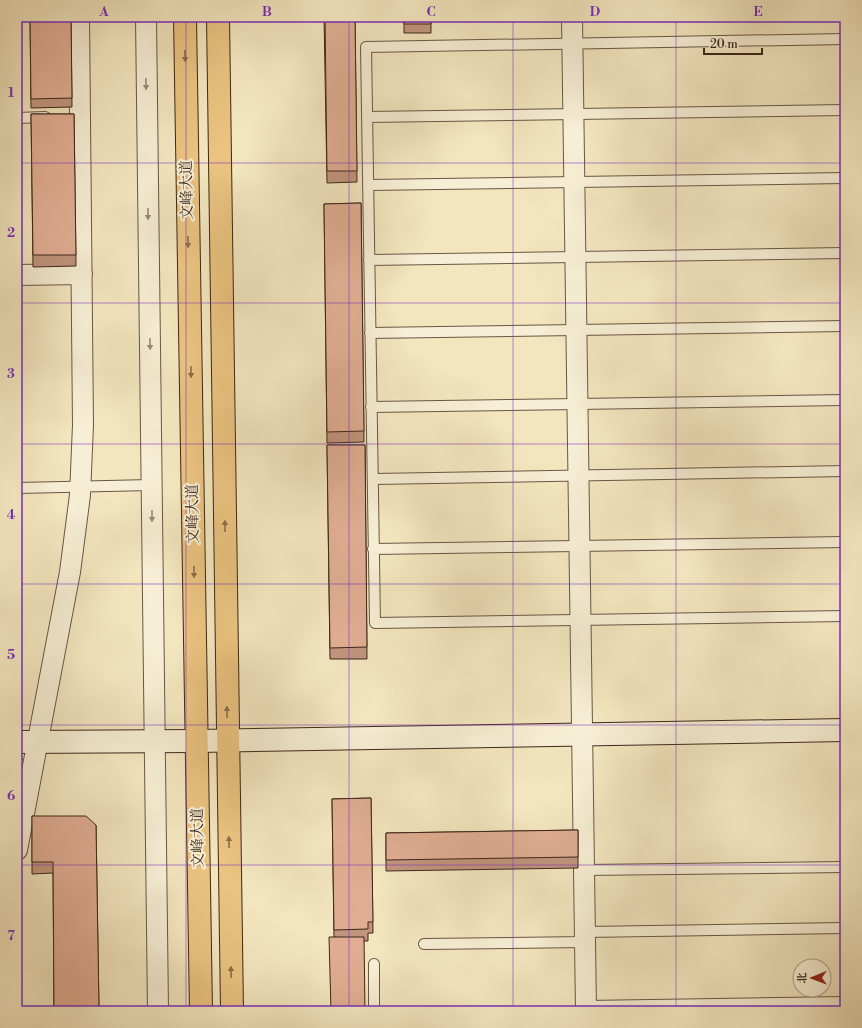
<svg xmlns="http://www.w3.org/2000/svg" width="862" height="1028" font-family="'Libre Bodoni','Noto Serif SC',serif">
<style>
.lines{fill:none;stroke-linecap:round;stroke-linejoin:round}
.lane-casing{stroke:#6a5645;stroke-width:12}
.street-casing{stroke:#6a5645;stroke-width:22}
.secondary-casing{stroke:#3d261c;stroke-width:24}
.primary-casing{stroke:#3d261c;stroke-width:24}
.lane{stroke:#f7efd5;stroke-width:10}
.street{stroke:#f7efd5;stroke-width:20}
.secondary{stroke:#f7efd5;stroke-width:22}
.primary{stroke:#eac380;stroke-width:22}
.wall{fill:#c1957e;stroke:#3d261c}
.building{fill:#e0ad92;stroke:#3d261c}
.oneway{fill:#8b6d49}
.oneway2{fill:#9a8a78}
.grid{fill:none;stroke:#7b2cbf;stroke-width:1;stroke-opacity:0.55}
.labels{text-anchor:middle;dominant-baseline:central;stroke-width:4;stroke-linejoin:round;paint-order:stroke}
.street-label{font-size:15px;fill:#3d261c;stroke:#f7efd5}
.neatline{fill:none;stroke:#7b2cbf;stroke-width:1.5}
.grid-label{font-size:13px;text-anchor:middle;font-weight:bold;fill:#7b2cbf}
</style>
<rect width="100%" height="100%" fill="#f3e6bf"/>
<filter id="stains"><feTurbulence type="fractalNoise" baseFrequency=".005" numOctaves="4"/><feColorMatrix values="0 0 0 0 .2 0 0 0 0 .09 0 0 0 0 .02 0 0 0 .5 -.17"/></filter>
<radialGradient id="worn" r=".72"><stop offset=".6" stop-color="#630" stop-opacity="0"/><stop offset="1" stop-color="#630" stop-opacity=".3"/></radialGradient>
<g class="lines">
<g class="lane-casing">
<path id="lane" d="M845 39 366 47 375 623 845 616
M367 117 845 110
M17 118 45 117
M368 185 845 178
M369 260 845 253
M370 333 845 326
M371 407 845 400
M373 479 845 471
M17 488 152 485
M373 549 845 542
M584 870 845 867
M585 932 845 928
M424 944 585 942
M374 964V1011
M586 1006 845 1002"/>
</g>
<g class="street-casing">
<path id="street" d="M146 17 158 1011
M572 17 586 1011
M17 275 82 274
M17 850 70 572 80 495 83 425 79 17"/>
</g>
<g class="secondary-casing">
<path id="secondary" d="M17 742 197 741 845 730"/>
</g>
<g class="primary-casing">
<path id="primary" d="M185 17 201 1011
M218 17 232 1011"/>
</g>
<use href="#lane" class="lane"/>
<use href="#street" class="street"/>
<use href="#secondary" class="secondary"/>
<use href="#primary" class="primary"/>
</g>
<path class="wall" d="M30 17H71L72 107 31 108Z
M324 17H355L357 182 327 183Z
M404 17H431V33H404Z
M31 114H74L76 266 33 267Z
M361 203 364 442 327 443 324 204Z
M327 445H365L367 659H330Z
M371 798 373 933H368V941H364L334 937 332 799Z
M32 816 96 825 99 1011H54L53 873 32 874Z
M578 830V868L386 871V833Z"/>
<path class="building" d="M30 17H71L72 98 31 99Z
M325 17H355L357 171H327Z
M404 17H431V24H404Z
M31 114H74L76 255H33Z
M361 203 364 431 327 432 324 204Z
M327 445H365L367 647 330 648Z
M371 798 373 922H368V929L334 930 332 799Z
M32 816H86L96 825 99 1009H54L53 862H32Z
M578 830V857L386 860V833Z
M329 937H364L365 1011H331Z"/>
<defs><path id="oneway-solid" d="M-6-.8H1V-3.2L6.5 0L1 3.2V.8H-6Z"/></defs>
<g class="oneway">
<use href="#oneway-solid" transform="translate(185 56) rotate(89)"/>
<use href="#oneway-solid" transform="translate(188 242) rotate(89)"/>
<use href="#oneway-solid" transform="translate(191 372) rotate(89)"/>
<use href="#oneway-solid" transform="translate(225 526) rotate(-91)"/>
<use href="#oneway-solid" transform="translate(194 572) rotate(89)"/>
<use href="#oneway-solid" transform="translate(227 712) rotate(-91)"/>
<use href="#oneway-solid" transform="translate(229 842) rotate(-91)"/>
<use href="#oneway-solid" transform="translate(231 972) rotate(-91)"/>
</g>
<g class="oneway2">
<use href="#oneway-solid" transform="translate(146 84) rotate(89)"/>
<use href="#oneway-solid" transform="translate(148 214) rotate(89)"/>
<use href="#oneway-solid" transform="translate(150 344) rotate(89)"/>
<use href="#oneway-solid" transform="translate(152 516) rotate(90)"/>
</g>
<path class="grid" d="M186 17V1011M349 17V1011M513 17V1011M676 17V1011M17 163H845M17 303H845M17 444H845M17 584H845M17 725H845M17 865H845"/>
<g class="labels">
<g class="street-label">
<text transform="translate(187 190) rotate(-91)">文峰大道</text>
<text transform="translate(193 514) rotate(-91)">文峰大道</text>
<text transform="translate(198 838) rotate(-91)">文峰大道</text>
</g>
</g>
<rect width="862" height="1028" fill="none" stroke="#f3e6bf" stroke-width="44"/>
<g transform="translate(812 978) rotate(269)"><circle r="19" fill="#f7efd5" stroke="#ad9f8b"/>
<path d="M0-3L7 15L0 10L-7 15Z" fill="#8f2418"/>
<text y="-6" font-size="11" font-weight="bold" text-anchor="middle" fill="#3d261c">北</text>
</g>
<path d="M704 48v6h58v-6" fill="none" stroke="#3d261c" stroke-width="2"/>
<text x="710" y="48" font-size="12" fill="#3d261c" stroke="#f7efd5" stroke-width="3" paint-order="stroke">20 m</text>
<rect x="22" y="22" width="818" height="984" class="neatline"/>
<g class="grid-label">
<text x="104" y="16">A</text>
<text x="267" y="16">B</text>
<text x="431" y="16">C</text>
<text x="595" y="16">D</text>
<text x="758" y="16">E</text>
<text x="11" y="97">1</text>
<text x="11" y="237">2</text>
<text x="11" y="378">3</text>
<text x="11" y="519">4</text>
<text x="11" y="659">5</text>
<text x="11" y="800">6</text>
<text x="11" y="940">7</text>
</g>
<rect width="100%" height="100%" filter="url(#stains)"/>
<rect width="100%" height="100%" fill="url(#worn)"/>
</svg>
